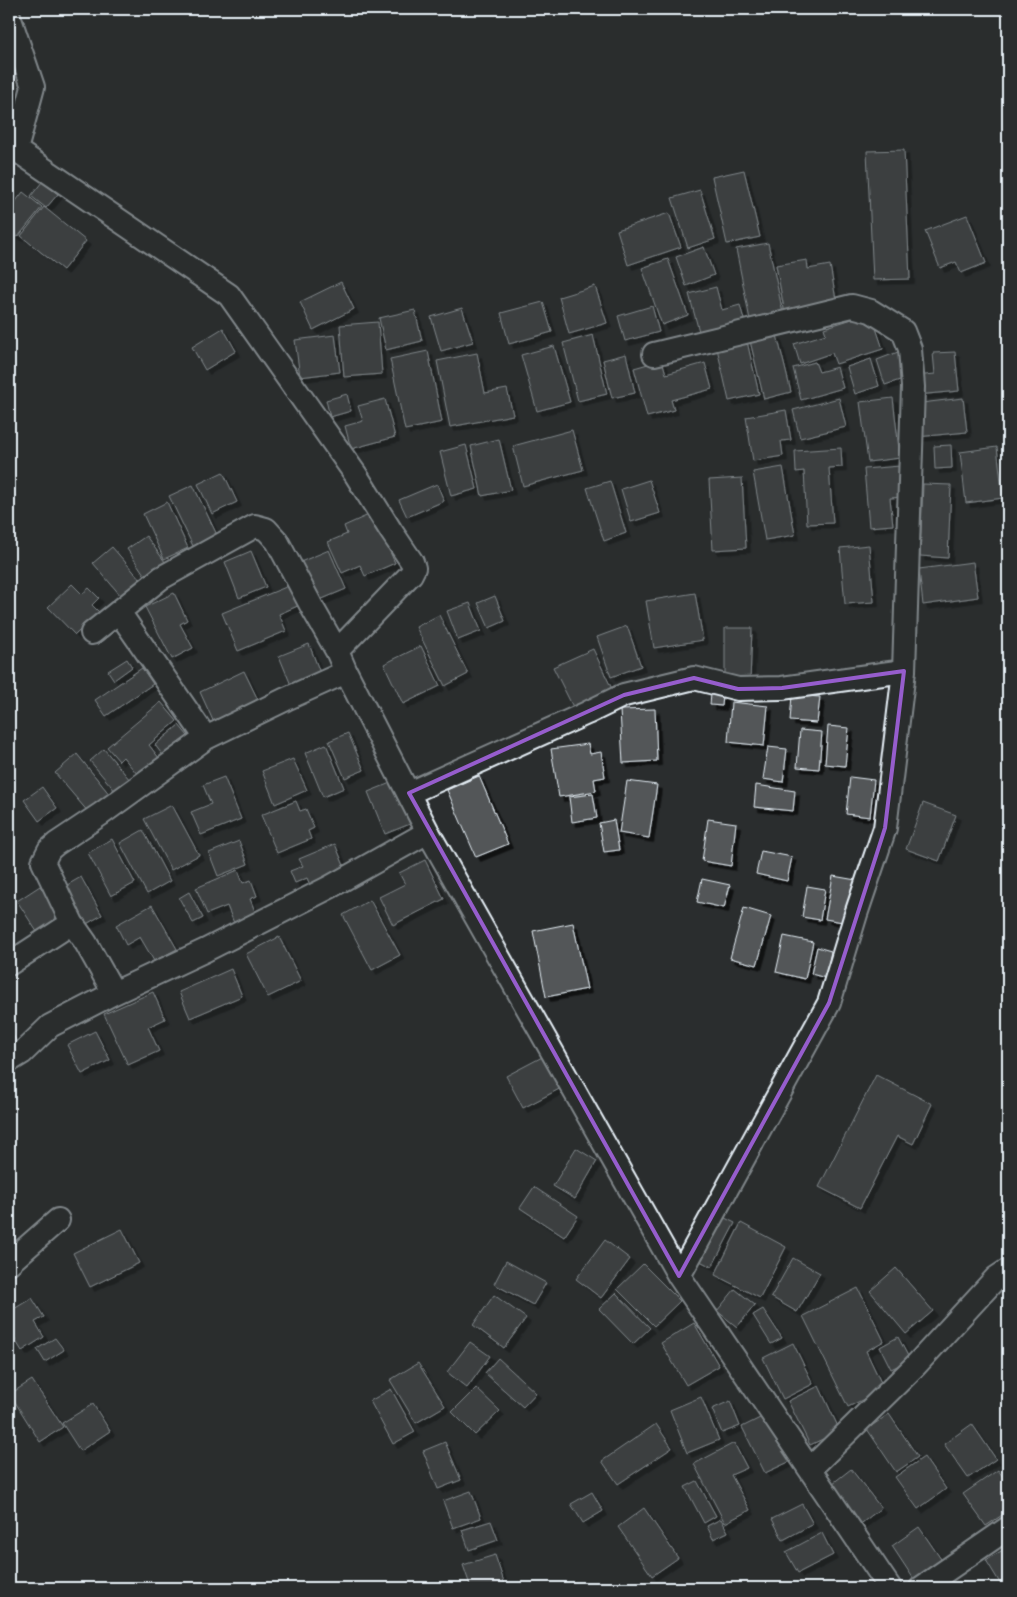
<svg xmlns="http://www.w3.org/2000/svg" width="1017" height="1597" font-family="Kalam,sans-serif">
<style>
.building{fill:#535759;stroke:#e8f1f8;filter:url(#shadow)}
.lines{fill:none;stroke-linecap:round;stroke-linejoin:round}
.street-casing{stroke:#e8f1f8;stroke-width:26}
.street{stroke:#2a2d2e;stroke-width:22}
.marked{fill:none;stroke:#965dcd;stroke-width:4;stroke-linejoin:round}
</style>
<defs>
<filter id="shadow"><feDropShadow dx="4.5" dy="4.5" stdDeviation="0" flood-color="#0009"/></filter>
</defs>
<rect width="100%" height="100%" fill="#2a2d2e"/>
<filter id="ink" filterUnits="userSpaceOnUse"><feTurbulence type="fractalNoise" baseFrequency=".02" numOctaves="2"/><feDisplacementMap in="SourceGraphic" scale="10" xChannelSelector="R" yChannelSelector="G"/><feConvolveMatrix kernelMatrix="1 2 1 2 8 2 1 2 1" color-interpolation-filters="sRGB"/></filter>
<g filter="url(#ink)">
<path class="building" d="M904 150 910 279 873 280 867 151Z
M744 170 760 237 727 244 712 177Z
M42 182 58 194 46 208 31 196Z
M700 190 715 239 688 248 672 198Z
M23 192 42 207 18 237 9 230V210Z
M44 207 86 241 63 270 21 236Z
M669 213 681 247 628 265 617 230Z
M967 215 986 263 961 273 956 262 940 268 925 231Z
M768 243 784 318 751 325 736 249Z
M704 247 714 275 686 286 676 257Z
M668 259 688 315 662 325 642 268Z
M807 260 808 269 830 265 837 306 785 314 776 265Z
M341 282 354 309 313 330 300 302Z
M595 286 607 323 569 334 559 297Z
M716 287 722 310 740 305 746 327 701 339 689 294Z
M543 302 552 332 509 344 501 313Z
M652 306 659 332 625 341 618 316Z
M462 308 473 342 441 351 431 317Z
M415 310 422 341 386 350 379 318Z
M871 313 883 349 836 364 832 353 800 364 794 344 826 334 824 328Z
M378 322 382 374 344 377 340 325Z
M223 328 236 351 205 370 192 347Z
M335 335 340 372 300 377 295 340Z
M593 335 607 394 578 401 563 343Z
M777 335 791 392 764 399 750 341Z
M746 337 759 394 729 401 716 344Z
M554 346 570 402 537 411 521 355Z
M428 351 442 422 405 430 390 359Z
M898 352 906 378 885 385 877 360Z
M955 352 959 391 917 395 916 376 935 374 933 353Z
M477 353 485 393 507 389 513 415 450 427 437 361Z
M626 354 635 393 612 398 603 360Z
M871 359 879 386 855 394 847 367Z
M662 360 666 374 705 363 712 389 671 400 674 410 647 417 634 368Z
M815 362 819 372 837 367 843 388 801 400 793 368Z
M347 394 351 411 330 417 326 400Z
M839 398 846 427 800 438 793 410Z
M893 398 900 458 868 462 860 402Z
M963 398 967 432 917 437 913 404Z
M385 399 395 437 351 449 345 426 363 421 358 406Z
M786 410 791 440 781 441 783 456 753 461 746 417Z
M572 430 583 470 523 486 513 446Z
M499 439 511 490 482 496 471 446Z
M466 445 477 489 451 496 440 452Z
M951 445 952 468 935 469 934 446Z
M997 447 1003 498 966 503 960 452Z
M841 448 842 467 829 468 833 523 807 524 804 471 796 472 795 451Z
M900 466 903 497 890 498 893 525 869 527 864 469Z
M783 467 795 535 765 540 753 472Z
M223 472 237 502 212 514 198 484Z
M742 478 746 548 713 550 709 480Z
M649 480 660 513 631 522 621 489Z
M610 481 626 533 604 541 587 488Z
M437 484 444 501 407 517 399 500Z
M923 484 951 485 948 558 920 556Z
M193 485 217 535 193 546 169 496Z
M167 502 188 548 164 559 143 514Z
M373 513 395 563 365 576 360 565 342 573 328 542 347 534 344 526Z
M146 536 168 566 148 580 127 549Z
M869 545 874 602 845 604 840 548Z
M112 547 140 579 121 596 93 563Z
M329 550 346 589 315 602 298 563Z
M251 551 266 587 239 598 225 562Z
M973 562 978 597 923 605 919 569Z
M72 584 82 594 89 588 99 598 92 605 99 612 75 635 48 607Z
M291 585 300 605 279 614 286 631 238 651 222 613Z
M174 593 187 620 180 624 193 648 172 659 145 607Z
M695 593 703 640 654 648 646 601Z
M495 596 505 621 489 628 478 603Z
M470 603 481 631 458 640 447 611Z
M439 615 468 674 445 686 416 627Z
M627 626 641 666 611 677 597 637Z
M725 628H752L750 682 725 681Z
M309 644 322 678 293 690 279 656Z
M421 646 440 686 403 704 384 664Z
M593 649 612 689 573 707 553 667Z
M127 659 132 667 114 680 108 671Z
M142 668 153 684 106 716 95 700Z
M244 671 260 704 215 725 200 692Z
M711 694 723 695 722 706 710 705Z
M792 695 820 697 817 723 790 721Z
M161 702 177 721 149 745 159 758 138 775 123 757 119 761 107 747Z
M731 702 768 706 764 746 728 742Z
M655 709 657 761 623 763 620 710Z
M179 725 188 736 164 757 155 745Z
M828 726 849 728 845 766 825 764Z
M800 730 822 732 819 769 797 767Z
M348 733 364 770 345 778 329 741Z
M326 744 344 788 323 797 305 753Z
M588 744 590 754 601 752 605 777 594 779 596 791 559 797 551 749Z
M768 747 787 749 783 782 763 779Z
M104 749 130 780 116 792 90 761Z
M77 754 110 795 89 813 55 773Z
M293 759 307 790 275 804 262 771Z
M479 776 508 844 476 857 447 790Z
M224 777 241 819 201 835 191 812 211 804 203 785Z
M850 777 874 780 870 817 846 814Z
M627 781 657 785 649 838 619 833Z
M393 782 410 824 385 834 368 792Z
M756 785 795 791 793 811 754 807Z
M42 787 57 808 39 821 24 800Z
M593 794 597 818 572 822 569 797Z
M296 801 300 811 306 809 314 828 308 831 311 839 277 853 261 815Z
M923 803 956 815 939 861 906 849Z
M172 805 199 855 171 870 144 819Z
M708 819 736 823 731 866 702 861Z
M614 820 619 850 604 852 599 823Z
M143 830 170 881 147 894 120 843Z
M112 839 135 883 111 896 88 853Z
M239 841 248 864 218 876 209 853Z
M335 844 347 873 311 887 307 878 295 883 290 871 303 866 299 859Z
M761 851 792 857 787 881 756 874Z
M425 860 444 899 393 925 379 897 405 884 399 873Z
M238 870 243 883 251 880 257 896 250 899 256 914 234 923 227 906 207 914 196 888Z
M833 876 856 880 849 923 825 919Z
M81 877 102 915 83 926 62 888Z
M702 879 730 885 724 908 697 902Z
M40 886 64 923 41 938 17 901Z
M807 886 825 889 820 920 802 917Z
M189 892 203 918 193 923 179 898Z
M370 900 400 955 372 970 343 915Z
M152 905 177 949 154 961 140 937 126 945 116 925Z
M744 908 771 916 757 965 730 958Z
M573 923 587 989 546 997 533 931Z
M784 936 813 942 805 979 776 972Z
M279 937 301 981 268 997 246 954Z
M817 947 831 951 826 978 811 974Z
M231 969 242 996 190 1018 179 992Z
M153 992 165 1019 148 1027 159 1051 128 1065 104 1014Z
M9 1025 18 1046 9 1050Z
M95 1031 110 1060 82 1074 67 1045Z
M548 1054 565 1086 523 1108 506 1076Z
M876 1075 932 1104 913 1144 897 1136 860 1208 819 1187Z
M576 1148 597 1161 575 1199 553 1186Z
M534 1187 578 1216 564 1237 520 1208Z
M719 1215 735 1223 712 1267 696 1259Z
M741 1223 786 1247 760 1298 715 1275Z
M122 1229 139 1263 90 1287 73 1253Z
M605 1240 630 1259 601 1298 576 1279Z
M793 1258 820 1273 797 1312 771 1297Z
M506 1261 546 1283 533 1305 494 1284Z
M643 1264 680 1301 654 1326 617 1289Z
M896 1268 933 1311 906 1334 870 1291Z
M858 1288 884 1341 866 1351 884 1389 848 1407 803 1316Z
M735 1289 755 1305 737 1327 717 1311Z
M616 1293 650 1328 633 1344 599 1309Z
M494 1295 526 1318 504 1348 473 1325Z
M32 1298 44 1317 35 1322 44 1337 22 1351 9 1330V1312Z
M763 1309 782 1338 771 1344 753 1315Z
M694 1323 719 1366 686 1385 661 1343Z
M898 1337 910 1360 891 1369 880 1347Z
M55 1338 64 1350 45 1362 37 1349Z
M470 1342 490 1356 467 1388 447 1372Z
M793 1343 813 1384 783 1399 763 1358Z
M498 1358 536 1393 523 1407 485 1373Z
M418 1363 445 1406 416 1423 390 1380Z
M32 1380 63 1427 40 1442 10 1394Z
M819 1386 840 1431 810 1445 788 1401Z
M476 1388 500 1411 475 1435 452 1412Z
M391 1389 415 1432 393 1444 370 1401Z
M701 1397 719 1440 687 1453 670 1410Z
M730 1401 740 1426 722 1433 712 1409Z
M93 1404 110 1431 80 1451 62 1423Z
M768 1414 791 1461 765 1473 742 1427Z
M889 1414 918 1457 896 1472 867 1429Z
M656 1424 672 1448 618 1484 602 1461Z
M972 1424 996 1459 968 1478 944 1444Z
M445 1442 461 1480 438 1489 423 1451Z
M734 1443 747 1468 731 1475 750 1510 725 1523 694 1464Z
M924 1457 946 1489 918 1509 895 1477Z
M851 1469 881 1508 858 1526 828 1487Z
M998 1470 1008 1484V1511L986 1526 963 1494Z
M697 1481 716 1516 704 1523 685 1487Z
M471 1491 481 1518 453 1528 443 1501Z
M592 1492 603 1511 583 1523 571 1504Z
M802 1504 813 1524 783 1540 772 1519Z
M644 1508 678 1558 652 1576 618 1527Z
M721 1519 728 1532 713 1539 707 1526Z
M491 1521 498 1540 469 1550 462 1530Z
M919 1527 945 1565 917 1584 892 1546Z
M822 1533 833 1555 798 1573 786 1552Z
M1008 1547V1588H1003L986 1560Z
M495 1555 506 1588H471L463 1565Z"/>
<g class="lines">
<g class="street-casing">
<path id="street" d="M9 16 33 87 16 150 229 295 356 475 391 531 412 562 414 568 411 574 337 651
M654 354 852 306 871 311 903 331 910 349 913 387 904 671 885 828 856 914 829 1003 679 1276
M119 612 206 738
M92 633 161 578 255 526 266 529 277 541 313 609 337 651 346 672 428 832 679 1276 890 1588
M409 793 587 713 624 695 694 678 738 689 782 688 904 671
M9 964 72 923
M114 993 206 950 330 887 428 832
M9 1061 22 1053 50 1026 114 993 86 943 72 923 43 862 49 850 56 844 101 814 206 738 286 699 346 672
M9 1263 58 1220
M810 1469 915 1366 996 1278 1008 1270
M921 1588 1008 1528"/>
</g>
<use href="#street" class="street"/>
</g>
</g>
<path d="M0 0H1017V1597H0ZM904 671 885 828 829 1003 679 1276 409 793 624 695 694 678 738 689 782 688Z" fill="#2a2d2e" fill-opacity=".55" fill-rule="evenodd"/>
<path class="marked" d="M904 671 885 828 829 1003 679 1276 409 793 624 695 694 678 738 689 782 688Z"/>
<rect width="1017" height="1597" fill="none" stroke="#2a2d2e" stroke-width="30"/>
<rect x="15" y="15" width="987" height="1567" fill="none" stroke="#e8f1f8" stroke-width="2" filter="url(#ink)"/>
</svg>
